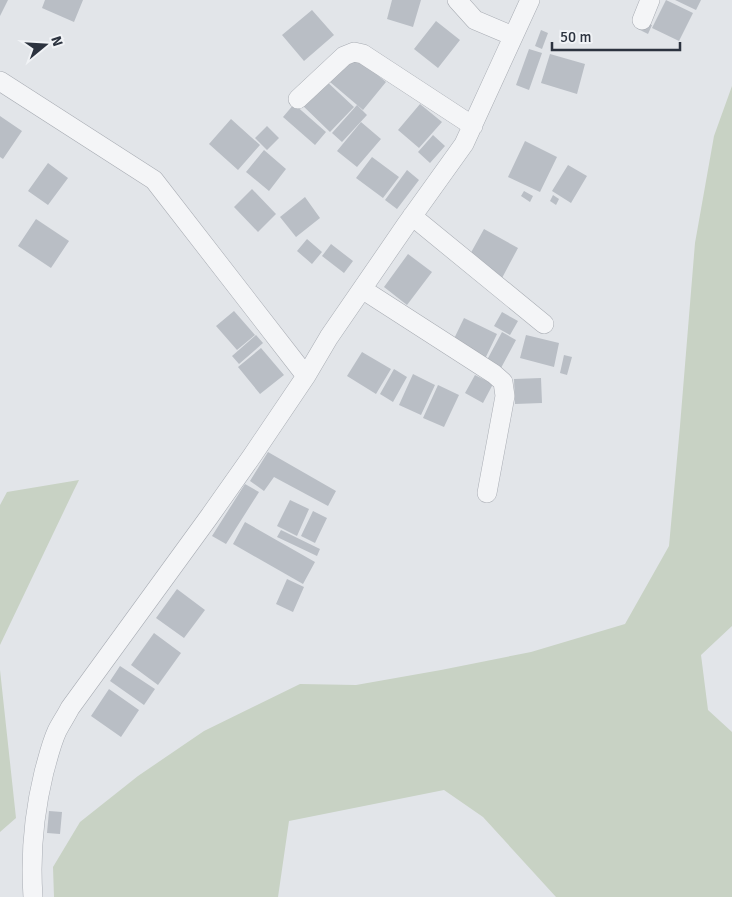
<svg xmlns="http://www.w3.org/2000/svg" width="732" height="897" font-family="Signika,sans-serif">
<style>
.green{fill:#c8d2c4}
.building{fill:#b9bec5}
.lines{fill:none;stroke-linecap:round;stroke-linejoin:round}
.street-casing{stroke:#a8acb3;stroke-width:20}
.street{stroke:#f4f5f7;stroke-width:19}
</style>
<rect width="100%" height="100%" fill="#e2e5e9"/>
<path class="green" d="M732 86V626L701 655 708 710 732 732V897H556L483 817 444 790 289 821 278 897H54L53 867 80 822 138 776 204 731 300 684 356 685 441 670 531 652 625 624 669 546 680 426 695 243 714 136Z
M79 480 74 490 0 645V505L7 492Z
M0 670 16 818 0 832Z"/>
<path class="building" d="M0 0H8L0 16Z
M45 0H83L74 22 42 8Z
M392 0H421L413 27 387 19Z
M666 0 693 13 679 41 652 28Z
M675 0H701L696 10Z
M312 10 334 35 304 61 282 35Z
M639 20 652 25 648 34 636 28Z
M436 21 460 40 438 68 414 49Z
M541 30 548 33 542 49 535 46Z
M529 49 542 53 529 90 516 85Z
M550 54 585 64 577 94 541 83Z
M353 55 386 82 363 110 330 82Z
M323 78 354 107 330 132 300 103Z
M294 104 326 132 315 145 283 117Z
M420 104 442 122 419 148 398 130Z
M357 105 367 115 342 142 332 133Z
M0 116 22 131 3 159 0 157Z
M231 119 260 145 238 170 209 144Z
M361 122 381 139 357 167 337 151Z
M267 126 279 138 267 150 255 138Z
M433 135 445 146 430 163 418 152Z
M525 141 557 157 540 192 508 177Z
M264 150 286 169 269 191 246 172Z
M372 157 399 177 383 198 356 178Z
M48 163 68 178 48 205 28 191Z
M568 165 587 176 571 203 552 191Z
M407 170 419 180 397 209 385 200Z
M252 189 276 214 258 232 234 207Z
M524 191 533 196 530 202 521 196Z
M553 195 559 199 556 205 550 201Z
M305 197 320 218 296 237 280 217Z
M36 219 69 241 51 268 18 246Z
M484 229 518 248 502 278 468 258Z
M307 239 322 252 312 264 297 251Z
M331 244 353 261 344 273 322 256Z
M408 254 432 272 407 305 384 287Z
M234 311 255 335 237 350 216 326Z
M502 312 518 321 510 335 494 326Z
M464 318 497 334 484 361 451 345Z
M502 332 516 340 501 368 487 360Z
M256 335 263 343 239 364 232 356Z
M526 335 559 343 554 367 520 358Z
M261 348 284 375 260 394 238 367Z
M362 352 391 369 376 394 347 376Z
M564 355 572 357 567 375 560 373Z
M394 369 407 377 393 402 380 394Z
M413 374 435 385 421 415 399 405Z
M475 375 493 384 483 403 465 393Z
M541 378 542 403 515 404 514 379Z
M438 385 459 395 444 427 423 418Z
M268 452 336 491 328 506 274 477 264 491 250 481Z
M245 484 259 492 226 544 212 536Z
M290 500 309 509 297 536 277 526Z
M313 511 327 518 315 543 301 536Z
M245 522 315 562 303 584 233 544Z
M281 530 320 549 317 556 277 537Z
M287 579 304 587 293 612 276 604Z
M177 589 205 610 184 638 156 618Z
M154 633 181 653 158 685 131 665Z
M120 666 155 689 144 705 110 681Z
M109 689 139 710 121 737 91 716Z
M49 811 62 812 60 834 47 833Z"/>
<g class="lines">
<g class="street-casing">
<path id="street" d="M457 0 475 20 513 36
M642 20 650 0
M0 81 154 180 306 376
M298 99 344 56 354 52 363 54 473 126
M412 216 544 324
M362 289 494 374 503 382 505 396 487 493
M33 897C30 854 34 813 44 772 48 758 51 744 57 731 61 723 66 716 70 708L209 517 252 456 306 376 329 337 406 225 464 144 530 0"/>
</g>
<use href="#street" class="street"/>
</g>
<g transform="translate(45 45) rotate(72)" stroke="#f1f3f6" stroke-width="4" paint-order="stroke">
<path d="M0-4L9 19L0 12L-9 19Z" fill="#2c333f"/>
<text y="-8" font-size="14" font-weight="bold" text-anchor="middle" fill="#2c333f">N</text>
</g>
<path d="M552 42v8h128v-8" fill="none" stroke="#2c333f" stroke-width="2.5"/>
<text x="560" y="42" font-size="15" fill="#2c333f" stroke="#f1f3f6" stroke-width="4" paint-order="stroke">50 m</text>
</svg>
